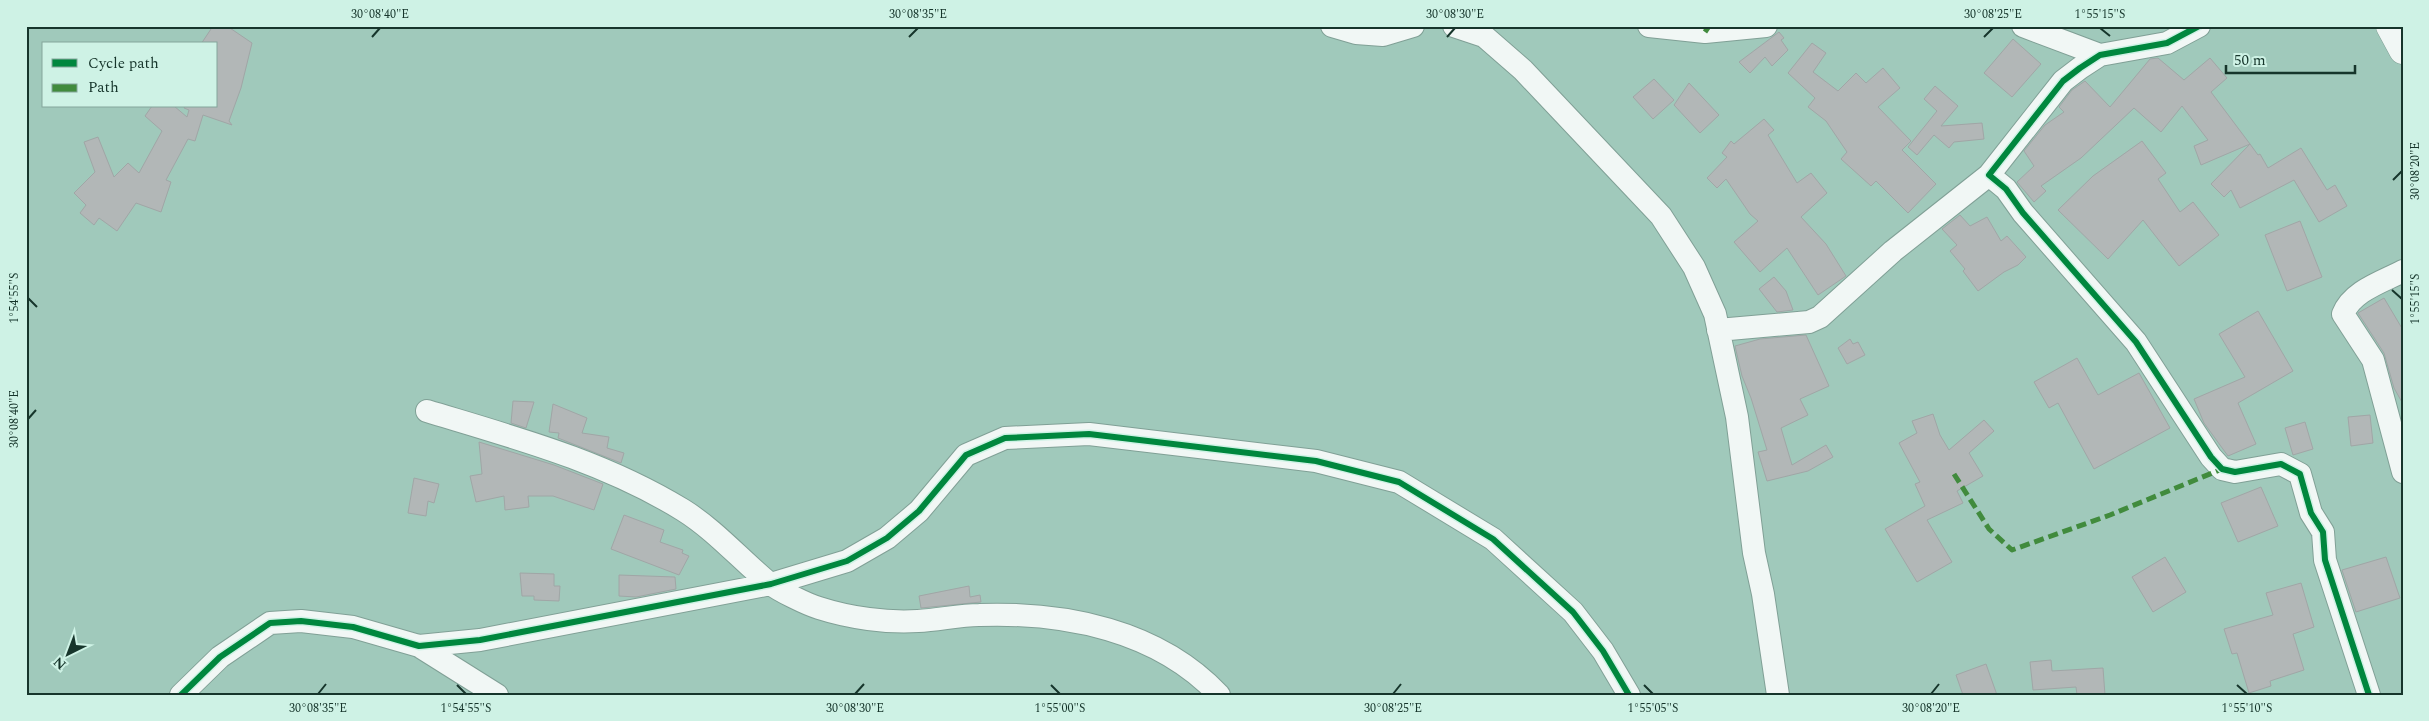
<svg xmlns="http://www.w3.org/2000/svg" width="2429" height="721" font-family="Spectral,serif">
<style>
.building{fill:#b2b7b7;stroke:#a0a6a6}
.lines{fill:none;stroke-linecap:round;stroke-linejoin:round}
.minor-casing{stroke:#80a096;stroke-width:24}
.major-casing{stroke:#80a096;stroke-width:29}
.minor{stroke:#f1f7f5;stroke-width:22}
.major{stroke:#f1f7f5;stroke-width:28}
.quiet{stroke:#418b3d;stroke-width:5;stroke-dasharray:10 5;stroke-linecap:butt}
.cycleway-casing{stroke:#cef2e5;stroke-width:9}
.cycleway{stroke:#00873e;stroke-width:6}
.ticks{fill:none;stroke:#16352b;stroke-width:2}
.neatline{fill:none;stroke:#16352b;stroke-width:2}
.ticks-label{font-size:12px;text-anchor:middle;fill:#16352b}
</style>
<rect width="100%" height="100%" fill="#a0c9bb"/>
<path class="building" d="M213 26H227L252 43 241 88 229 121 232 125 203 115 195 141 188 139 166 180 171 182 161 212 136 203 117 231 99 218 94 225 80 213 86 205 74 193 95 172 84 142 98 137 114 177 128 163 139 173 162 131 145 116 152 106H174L187 117 189 110 184 108 185 106H216V44H201Z
M1779 32 1784 38 1781 40 1788 50 1772 66 1765 57 1750 73 1739 62Z
M2013 39 2041 64 2012 97 1984 73Z
M1812 43 1826 53 1813 72 1838 91 1856 73 1866 83 1883 68 1900 88 1878 107 1911 141 1902 150 1936 184 1908 213 1876 181 1871 186 1841 159 1847 152 1826 121 1808 107 1815 98 1788 73Z
M2158 58 2184 80 2210 58 2227 78 2211 92 2250 144 2201 165 2194 146 2208 140 2182 106 2161 132 2134 108 2081 158 2041 186 2046 191 2034 202 2017 182 2034 166 2024 151 2045 125 2064 112 2059 107 2072 90 2085 81 2110 107 2150 59Z
M1654 79 1674 100 1653 119 1633 97Z
M1689 83 1719 115 1700 133 1674 105Z
M1935 86 1958 106 1941 126 1982 123 1984 139 1954 142 1949 148 1934 135 1917 155 1908 147 1937 111 1924 99Z
M1764 119 1774 130 1768 135 1797 183 1811 173 1827 193 1801 217 1826 244 1846 276 1818 295 1787 248 1760 272 1734 242 1758 221 1750 214 1726 179 1717 188 1707 178 1727 157 1722 153 1731 141 1734 144Z
M2142 141 2166 173 2158 179 2180 212 2193 202 2219 235 2179 266 2143 220 2108 259 2058 210 2093 176Z
M2250 144 2258 155 2260 154 2268 168 2301 148 2327 190 2335 185 2347 206 2319 222 2294 180 2240 208 2231 190 2224 197 2211 184Z
M1960 215 1970 226 1987 217 2001 241 2007 236 2026 257 2018 265 2004 272 1978 291 1963 271 1965 269 1950 251 1957 245 1942 229Z
M2300 221 2322 277 2287 291 2265 235Z
M1774 277 1786 291 1793 310 1777 312 1759 289Z
M2384 298 2403 330V404L2394 388 2384 353 2358 313Z
M2258 311 2293 371 2238 403 2256 444 2228 456 2204 423 2194 399 2245 377 2219 334Z
M1806 335 1829 386 1800 399 1808 415 1781 428 1792 465 1826 445 1833 457 1808 471 1767 481 1758 452 1767 450 1751 398 1742 376 1735 346 1760 339Z
M1850 339 1853 344 1858 342 1865 355 1847 364 1838 348Z
M2077 358 2098 395 2139 373 2170 428 2094 469 2058 403 2049 408 2034 382Z
M513 401 534 402 526 428 511 423Z
M553 404 587 418 582 433 609 437 607 448 624 453 621 463 558 438 559 433 549 432Z
M1933 414 1940 435 1949 450 1984 420 1994 431 1969 453 1983 476 1957 491 1963 503 1927 520 1952 562 1917 582 1885 529 1925 506 1915 484 1920 482 1899 443 1917 433 1912 421Z
M2370 415 2373 443 2351 446 2348 417Z
M2305 422 2313 449 2293 455 2285 428Z
M479 442 554 465 603 484 594 510 553 496H528L529 507 505 510 504 496 476 502 470 476 482 474Z
M414 478 439 484 434 503 428 501 426 516 408 513Z
M2261 487 2278 526 2238 542 2221 503Z
M624 515 664 530 660 542 683 550 682 553 689 556 679 575 611 549Z
M2165 557 2186 592 2153 612 2132 577Z
M2386 557 2400 598 2356 612 2342 570Z
M520 573 554 574V586H560L559 601 534 600V596H522Z
M619 575 675 577 676 589 636 597 619 596Z
M2301 583 2314 627 2293 634 2304 670 2270 681 2271 686 2249 693 2237 653 2232 654 2224 629 2273 615 2266 593Z
M969 586 970 597 980 595 981 602 921 608 919 596Z
M2051 660 2052 671 2103 668 2105 695H2077L2076 687 2033 690 2030 662Z
M1986 664 1997 695H1963L1956 675Z"/>
<g class="lines">
<g class="minor-casing">
<path id="minor" d="M1332 26 1356 33 1383 35 1413 26
M1454 26 1484 36 1523 70 1661 216 1694 267 1715 314 1737 417 1754 553 1763 594 1778 695
M1649 26 1705 32 1766 26
M2023 26 2100 55
M2199 26 2167 43 2100 55 2080 68 2063 81 1989 175 2006 189 2023 213 2136 342 2211 457 2222 469 2235 472 2281 464 2300 474 2311 513 2323 532 2325 560 2369 695
M2403 271C2382 282 2352 291 2343 314L2373 360 2403 472
M1718 330 1809 322 1820 317 1893 251 1989 175
M427 411C516 438 603 461 683 510 715 530 740 559 769 583 780 591 806 604 819 608 850 618 887 623 918 621 939 620 959 615 979 615 1065 612 1158 630 1219 695
M419 646 497 695
M181 695 220 657 270 623 301 621 353 627 419 646 480 640 771 584 847 561 887 538 919 511 966 455 1005 438 1089 434 1316 461 1399 482 1493 539 1573 612 1603 651 1629 695"/>
</g>
<g class="major-casing">
<path id="major" d="M2390 26 2403 50"/>
</g>
<use href="#minor" class="minor"/>
<use href="#major" class="major"/>
<path class="quiet" d="M1705 32 1709 26
M1954 474 1989 529 2012 550 2110 515 2222 469"/>
<g class="cycleway-casing">
<path id="cycleway" d="M2199 26 2167 43 2100 55 2080 68 2063 81 1989 175 2006 189 2023 213 2136 342 2211 457 2222 469 2235 472 2281 464 2300 474 2311 513 2323 532 2325 560 2369 695
M181 695 220 657 270 623 301 621 353 627 419 646 480 640 771 584 847 561 887 538 919 511 966 455 1005 438 1089 434 1316 461 1399 482 1493 539 1573 612 1603 651 1629 695"/>
</g>
<use href="#cycleway" class="cycleway"/>
</g>
<path class="ticks" d="M2100 28 2110 36M372 37 380 28M909 37 918 28M1447 37 1455 28M1984 37 1993 28M2393 180 2402 171M2392 290 2402 299M28 298 37 307M28 419 36 410M457 685 466 694M1051 685 1060 694M1644 685 1653 694M2237 685 2247 694M318 694 326 684M855 694 864 684M1393 694 1401 684M1931 694 1939 684"/>
<rect width="2429" height="721" fill="none" stroke="#cef2e5" stroke-width="55"/>
<rect x="42" y="42" width="175" height="65" fill="#cef2e5" stroke="#84a69b"/>
<rect x="52" y="59" width="25" height="8" fill="#00873e" stroke="#84a69b"/>
<text x="88" y="68" font-size="15" fill="#16352b">Cycle path</text>
<rect x="52" y="84" width="25" height="8" fill="#418b3d" stroke="#84a69b"/>
<text x="88" y="92" font-size="15" fill="#16352b">Path</text>
<g transform="translate(68 654) rotate(222)" stroke="#cef2e5" stroke-width="4" paint-order="stroke">
<path d="M0-4L9 19L0 12L-9 19Z" fill="#16352b"/>
<text y="-8" font-size="14" font-weight="bold" text-anchor="middle" fill="#16352b">N</text>
</g>
<path d="M2226 65v8h129v-8" fill="none" stroke="#16352b" stroke-width="2.5"/>
<text x="2234" y="65" font-size="15" fill="#16352b" stroke="#cef2e5" stroke-width="4" paint-order="stroke">50 m</text>
<rect x="28" y="28" width="2374" height="666" class="neatline"/>
<g class="ticks-label">
<text x="380" y="18">30°08'40"E</text>
<text x="918" y="18">30°08'35"E</text>
<text x="1455" y="18">30°08'30"E</text>
<text x="1993" y="18">30°08'25"E</text>
<text x="2100" y="18">1°55'15"S</text>
<text transform="translate(2415 171) rotate(-90)" y="4">30°08'20"E</text>
<text transform="translate(14 298) rotate(-90)" y="4">1°54'55"S</text>
<text transform="translate(2415 299) rotate(-90)" y="4">1°55'15"S</text>
<text transform="translate(14 419) rotate(-90)" y="4">30°08'40"E</text>
<text x="318" y="712">30°08'35"E</text>
<text x="466" y="712">1°54'55"S</text>
<text x="855" y="712">30°08'30"E</text>
<text x="1060" y="712">1°55'00"S</text>
<text x="1393" y="712">30°08'25"E</text>
<text x="1653" y="712">1°55'05"S</text>
<text x="1931" y="712">30°08'20"E</text>
<text x="2247" y="712">1°55'10"S</text>
</g>
</svg>
